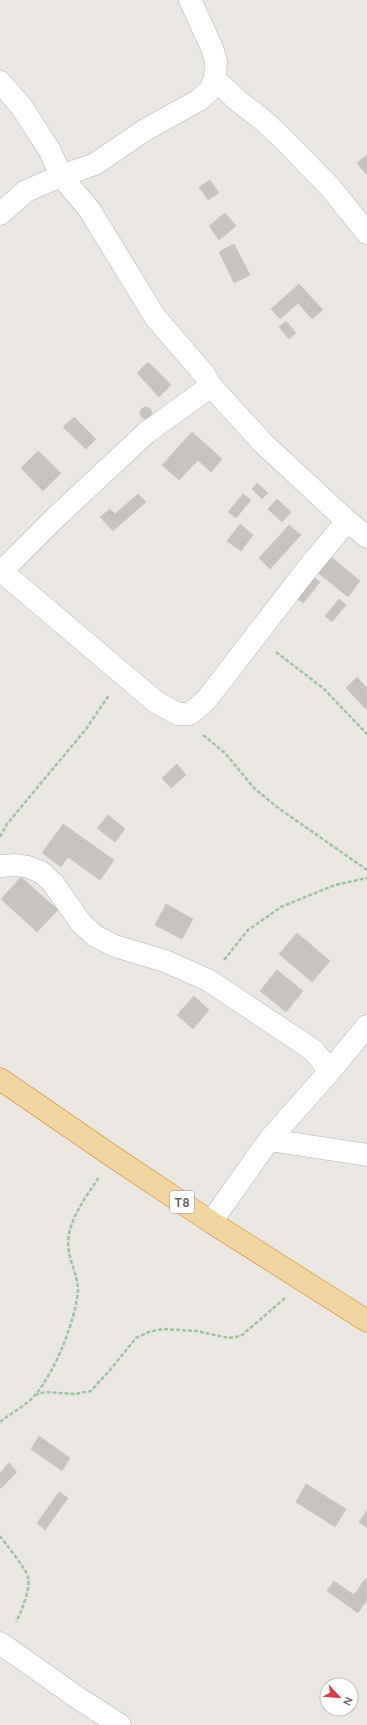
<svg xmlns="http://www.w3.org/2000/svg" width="367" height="1725" font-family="Quicksand,sans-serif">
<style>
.building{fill:#c6c2be;stroke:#cfc8c1}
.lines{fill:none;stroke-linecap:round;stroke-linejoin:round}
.minor-casing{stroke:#afb3b6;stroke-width:23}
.trunk-casing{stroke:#d37d1a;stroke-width:23}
.path{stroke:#9cc2a1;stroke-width:2.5;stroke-dasharray:4 2;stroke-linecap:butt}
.minor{stroke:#fff;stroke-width:22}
.trunk{stroke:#f2d4a0;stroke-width:22}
.labels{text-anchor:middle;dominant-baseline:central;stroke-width:4;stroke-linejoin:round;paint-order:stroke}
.shield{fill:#fff;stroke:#8c8e90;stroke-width:1}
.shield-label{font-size:13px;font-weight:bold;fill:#5a5e61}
</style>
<rect width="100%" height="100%" fill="#ebe7e2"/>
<path class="building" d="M367 155V175L357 163Z
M210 180 219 193 208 200 199 187Z
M225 213 236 226 219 240 209 226Z
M234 244 250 275 234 283 219 252Z
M299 284 323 310 312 319 298 303 280 319 271 309Z
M286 321 296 333 289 339 279 327Z
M148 362 171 385 159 397 137 373Z
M140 413a6 6 0 1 1 12 0a6 6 0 1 1-12 0Z
M74 417 96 439 86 449 63 427Z
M192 432 222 459 211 472 198 460 179 480 162 465Z
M38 451 61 473 43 491 21 468Z
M257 483 268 493 262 499 252 489Z
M138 494 146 502 113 531 100 517 110 509 115 514Z
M243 494 251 500 236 518 228 512Z
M277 499 291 512 282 522 268 509Z
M240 524 253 535 241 551 227 541Z
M289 525 301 535 270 569 259 558Z
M330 556 360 581 348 597 317 572Z
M311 575 320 582 303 603 294 596Z
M339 599 346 605 332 622 325 616Z
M357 677 367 688V710L346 688Z
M177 764 186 775 171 788 162 778Z
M108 815 125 829 115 842 97 828Z
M63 824 114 860 100 880 68 857 61 867 42 853Z
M21 877 58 910 37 932 1 899Z
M166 904 193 919 182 939 155 925Z
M297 933 330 961 312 982 279 954Z
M277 970 303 991 286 1012 260 991Z
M194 996 209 1010 193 1029 177 1015Z
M39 1436 70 1458 62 1471 31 1449Z
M9 1463 17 1472 0 1489V1473Z
M306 1484 346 1509 335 1527 296 1502Z
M59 1492 68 1498 45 1530 37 1523Z
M367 1511V1528L359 1522Z
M366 1578 367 1600 358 1613 327 1591 334 1581 354 1595Z"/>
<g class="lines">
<g class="minor-casing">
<path id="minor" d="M215 79 238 101 263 120 284 140 330 187 367 233
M0 82 21 106 50 151 61 176 89 209 155 317 204 374 211 386 264 444 347 521 367 537
M0 214 26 191 61 176 95 164 145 130 199 100 210 90 215 79 216 61 212 48 190 0
M0 570 156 702 178 714H190L207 699 304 573 347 521
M0 573 54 519 146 433 211 386
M0 866 16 865 28 867 41 872 53 883 81 923 95 936 115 946 165 961 208 980 313 1050 330 1071
M269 1140 367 1155
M211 1222 269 1140 330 1071 367 1026
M0 1643 78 1698 120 1725"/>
</g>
<g class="trunk-casing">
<path id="trunk" d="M0 1079 112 1156 211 1222 367 1321"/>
</g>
<path class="path" d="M276 652 323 688 367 734
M203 735 225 753 254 788 277 807 367 870
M0 837 7 824 86 729 109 695
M224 960 248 930 281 907 335 885 367 878
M35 1395 45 1392 75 1394 91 1391 110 1370 136 1338 149 1332 163 1329 196 1331 229 1338 241 1336 285 1298
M0 1422C11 1413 27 1405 36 1394 55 1371 76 1320 78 1290 78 1278 71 1264 69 1252 64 1224 85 1199 99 1177
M0 1536C6 1544 26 1569 28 1577 31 1588 21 1613 16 1622"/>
<use href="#minor" class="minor"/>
<use href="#trunk" class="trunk"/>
</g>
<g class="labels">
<rect class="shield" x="170" y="1191" width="24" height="22" rx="3"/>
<g class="shield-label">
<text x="182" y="1202">T8</text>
</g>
</g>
<g transform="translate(339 1697) rotate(116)"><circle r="19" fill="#ffffff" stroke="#bdbfc0"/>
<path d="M0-3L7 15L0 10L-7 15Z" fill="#d43e49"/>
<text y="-6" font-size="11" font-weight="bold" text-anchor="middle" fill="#5a5e61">N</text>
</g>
</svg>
